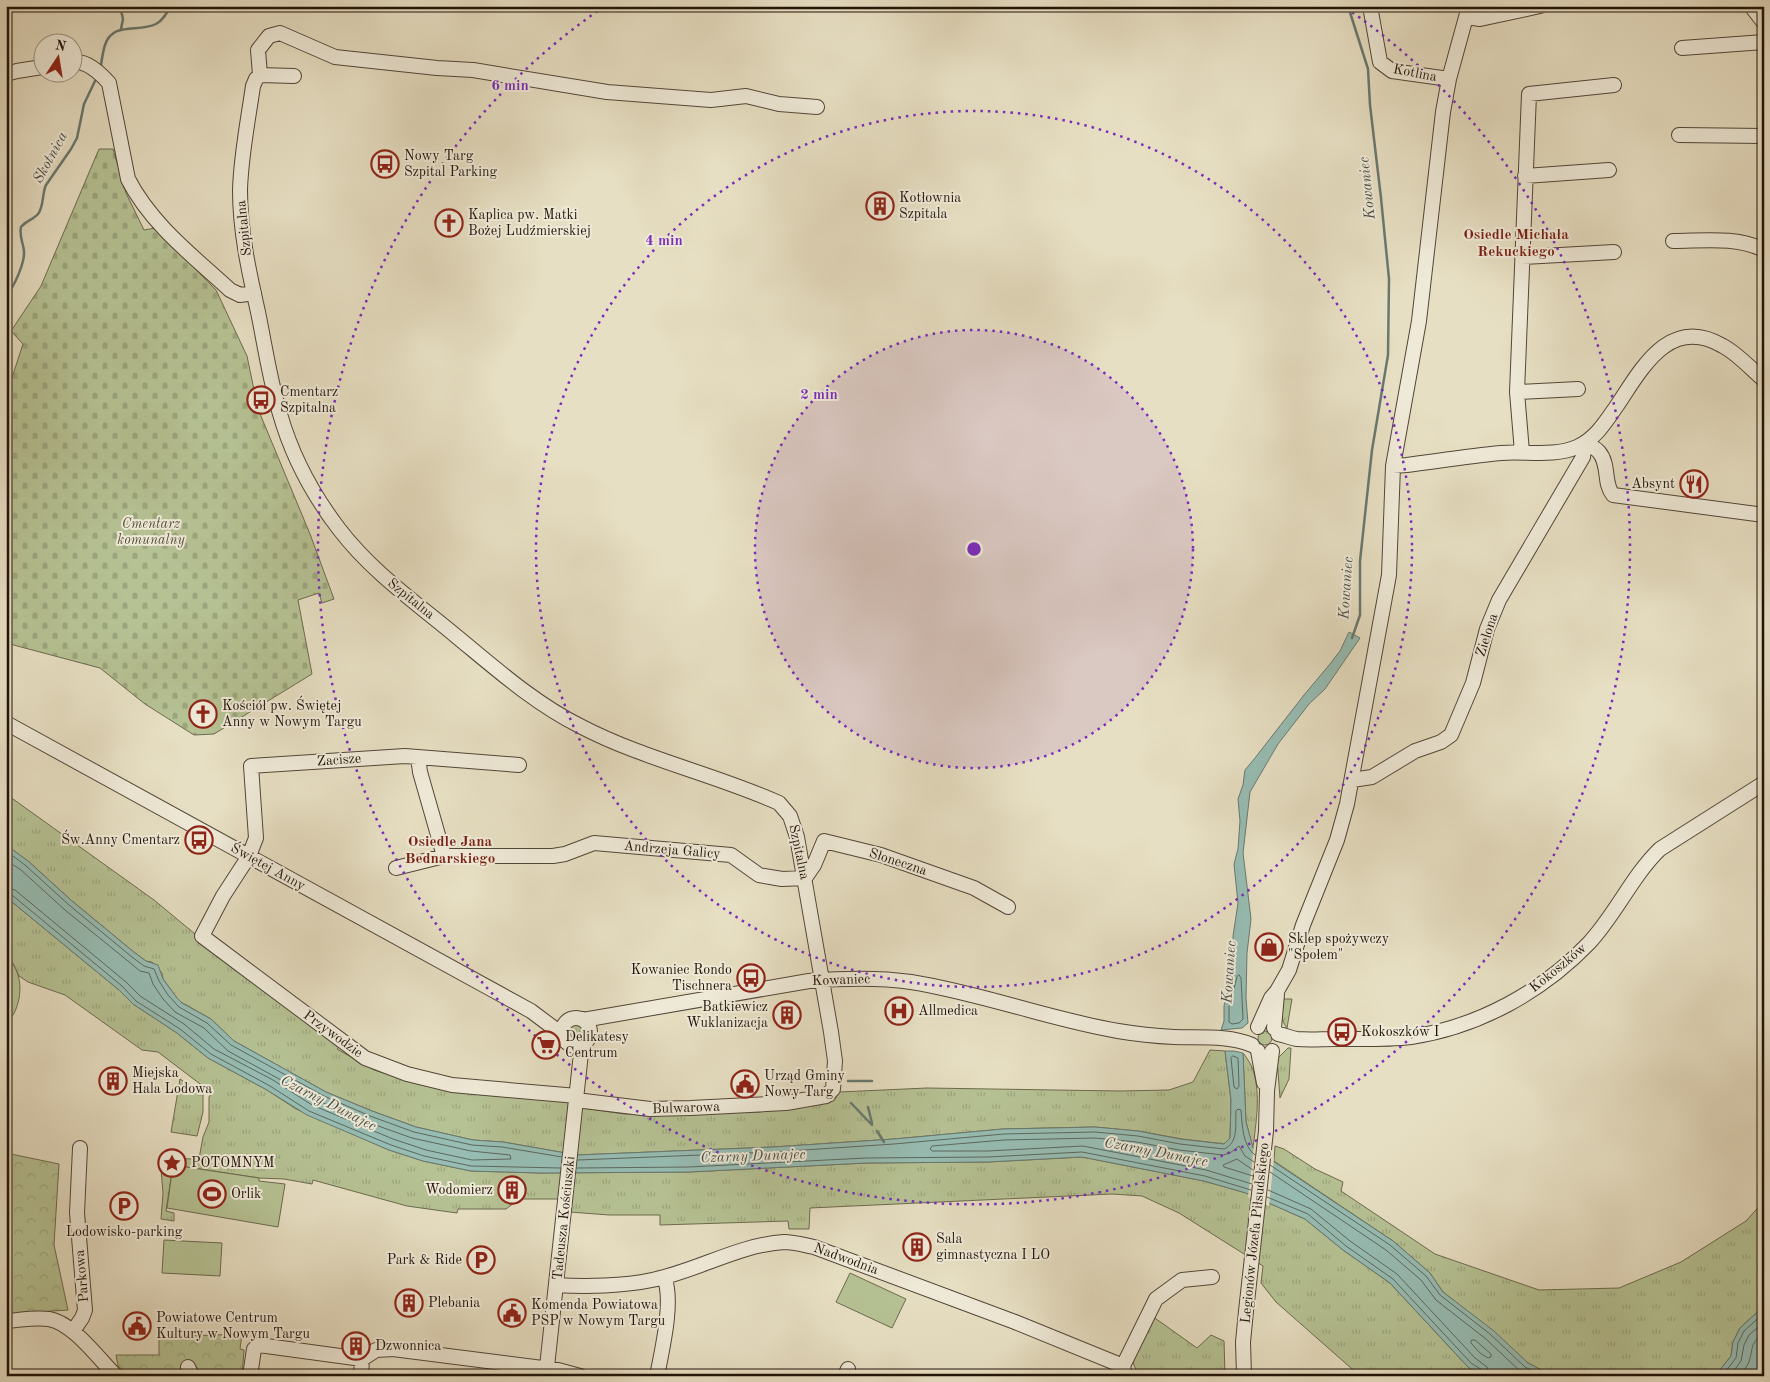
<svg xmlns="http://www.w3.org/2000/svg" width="1770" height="1382" font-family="'Old Standard TT',serif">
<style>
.grass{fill:url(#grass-tufts);stroke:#6c6a4e}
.cemetery{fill:url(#cemetery-stones);stroke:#6c6a4e}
.park{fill:url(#park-crowns);stroke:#6c6a4e}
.pitch{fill:#b6c294;stroke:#6c6a4e}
.water{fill:#97bdb4;stroke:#687970}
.pier{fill:#e7dfc3}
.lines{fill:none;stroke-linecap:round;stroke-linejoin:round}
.shore{stroke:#5c685e;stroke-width:1}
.stream{stroke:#687970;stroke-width:2.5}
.minor-casing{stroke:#524638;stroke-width:16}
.minor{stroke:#efead8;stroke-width:14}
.ring{fill:none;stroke:#7b2cbf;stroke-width:2.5;stroke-dasharray:2.5 5}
.labels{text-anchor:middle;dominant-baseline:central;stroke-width:4;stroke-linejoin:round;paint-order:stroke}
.street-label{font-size:14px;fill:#211309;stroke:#efead8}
.poi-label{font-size:14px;fill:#211309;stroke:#efead8;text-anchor:start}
.park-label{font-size:14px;font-style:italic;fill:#55503a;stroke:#efead8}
.water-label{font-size:15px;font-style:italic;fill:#4a4e45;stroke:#efead8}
.neighbourhood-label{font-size:15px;font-weight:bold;fill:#7a1f14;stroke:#efead8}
.centre{fill:#7b2cbf;stroke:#efead8;stroke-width:2.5}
.ring-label{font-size:15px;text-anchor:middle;font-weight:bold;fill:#7b2cbf;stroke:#efead8;stroke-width:4;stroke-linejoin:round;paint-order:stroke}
</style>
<defs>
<pattern id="grass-tufts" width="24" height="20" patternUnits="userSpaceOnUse" patternTransform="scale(1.25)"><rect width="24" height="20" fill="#b6c294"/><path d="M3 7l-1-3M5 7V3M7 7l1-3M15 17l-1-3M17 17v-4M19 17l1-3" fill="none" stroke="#9ca67e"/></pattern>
<pattern id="cemetery-stones" width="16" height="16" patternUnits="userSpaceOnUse" patternTransform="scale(1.25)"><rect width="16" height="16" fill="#b6c294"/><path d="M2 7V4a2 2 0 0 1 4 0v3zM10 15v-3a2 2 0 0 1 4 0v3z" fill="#9ca67e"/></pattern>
<pattern id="park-crowns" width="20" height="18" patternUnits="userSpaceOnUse" patternTransform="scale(1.25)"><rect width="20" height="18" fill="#b6c294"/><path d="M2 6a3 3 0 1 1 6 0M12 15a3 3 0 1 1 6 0" fill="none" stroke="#9ca67e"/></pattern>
</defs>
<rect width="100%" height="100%" fill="#e7dfc3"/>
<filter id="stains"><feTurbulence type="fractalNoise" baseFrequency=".004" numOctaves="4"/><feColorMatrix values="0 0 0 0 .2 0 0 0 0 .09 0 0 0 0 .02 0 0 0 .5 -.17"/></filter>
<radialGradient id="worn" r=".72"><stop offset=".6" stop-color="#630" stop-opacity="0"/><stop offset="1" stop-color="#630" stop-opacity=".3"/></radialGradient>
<path class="grass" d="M6 794 154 900 206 943 342 1044 337 1049 374 1070 413 1082 570 1102 582 1108 597 1110 624 1114H661L759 1112 834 1101 839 1092 927 1088 1120 1091 1169 1090 1193 1082 1210 1050 1225 1051 1231 1100 1230 1138 1225 1144 1182 1139 1138 1131 1095 1127 1003 1129 894 1139 773 1147 577 1155 503 1142 473 1140 416 1127 372 1111 326 1092 234 1041 211 1019 179 1001 163 979 162 973 152 962 146 961 135 953 72 901 28 861 6 845Z
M6 897 119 990 133 1004 177 1033 208 1058 267 1090 296 1109 389 1150 423 1161 471 1171 540 1173 689 1172 866 1163 988 1162 1082 1157 1204 1181 1246 1193 1305 1219 1343 1250 1390 1283 1468 1367 1481 1376H1360L1276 1302 1261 1283 1263 1266 1179 1213 1142 1196 1112 1194 810 1208 809 1229H789L788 1221 660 1225V1215H609L570 1212 571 1199H515L514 1203 506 1209H458L457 1213 407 1206 313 1180 312 1184 284 1179 259 1178 173 1165 166 1211 174 1213V1221L161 1219 163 1193 160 1158 192 1159 198 1164 203 1137 209 1122V1097L212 1093 158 1052 142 1050 65 995 28 982 19 976 13 963 6 955Z
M1284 999H1292L1287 1028C1280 1020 1281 1009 1284 999Z
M567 1032a9 9 0 1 1 18 0a9 9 0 1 1-18 0Z
M1258 1038a7 7 0 1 1 14 0a7 7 0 1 1-14 0Z
M1288 1048H1291L1289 1079 1280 1098 1277 1059Z
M1243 1053C1247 1058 1251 1064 1253 1070 1261 1095 1256 1122 1253 1148L1246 1122Z
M180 1079 203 1094V1112L197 1136 171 1132Z
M1275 1146 1284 1149 1315 1169 1343 1182 1341 1191 1435 1254 1539 1290 1619 1288 1681 1262 1746 1221 1764 1201V1306L1740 1328 1733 1342 1731 1356 1715 1376H1553L1528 1363 1493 1331 1443 1292 1430 1273 1393 1241 1274 1161Z
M1152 1316 1197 1348 1211 1335 1224 1341 1225 1376H1138L1133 1362Z"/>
<path class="cemetery" d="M99 149H113L126 193 144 230 155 228 216 290 247 356 258 409 310 534 334 599 322 603 319 593 298 600 312 674 214 734 194 735 145 704 100 668 6 643V396L23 344 11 331 41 286Z"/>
<path class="park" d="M6 1153 59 1164 54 1245 68 1310 6 1314Z
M242 1334 240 1349 244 1350 242 1376H129L118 1366 116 1355H159V1337Z"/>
<path class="pitch" d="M6 955C11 961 16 968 18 975 23 991 18 1013 6 1024Z
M173 1165 259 1178V1181L285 1184 278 1227 167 1208Z
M164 1240 222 1243 220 1276 162 1273Z
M850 1273 906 1299 892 1328 836 1302Z"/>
<path class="water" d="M1349 632 1360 638 1325 689 1309 704 1278 744 1250 792 1243 853 1251 919 1247 953 1246 998 1248 1023 1242 1028 1221 1030 1224 1021V1006L1230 984 1234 958 1233 936 1238 903 1234 864 1238 849 1240 821 1238 799 1243 785 1245 770 1255 758 1304 695 1330 664 1340 651Z
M6 845 28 861 72 901 135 953 146 961 158 965 163 979 177 998 182 1003 211 1019 234 1041 326 1092 372 1111 416 1127 473 1140 503 1142 577 1155 773 1147 894 1139 1003 1129 1095 1127 1138 1131 1180 1139 1224 1144 1230 1138 1231 1100 1225 1051H1234L1243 1053 1246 1122 1253 1148 1393 1241 1430 1273 1443 1292 1494 1331 1528 1363 1553 1376H1481L1468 1367 1390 1283 1343 1250 1305 1219 1246 1193 1204 1181 1082 1157 988 1162 866 1163 689 1172 540 1173 471 1171 423 1161 389 1150 307 1115 267 1090 208 1058 177 1033 133 1004 119 990 6 897Z
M1764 1306V1376H1715L1731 1356 1733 1342 1740 1328Z"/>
<path class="pier" d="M1254 1144 1255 1146 1274 1158 1269 1206 1248 1197Z"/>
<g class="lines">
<path class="shore" d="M6 851 25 865 69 905 132 957 144 966 154 969 159 981 168 995 179 1007 207 1023 231 1045 324 1096 370 1116 414 1132 472 1145 502 1147 562 1157
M6 860 21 870 65 910 128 961 140 971 149 973 153 984 163 999 175 1012 204 1028 228 1051 321 1102 367 1122 412 1138 471 1151 510 1155 511 1159 472 1160 426 1150 393 1139 312 1105 273 1080 214 1049 184 1024 140 996 126 982 15 890 6 887
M6 894 12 895 122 986 136 1001 180 1029 211 1054 270 1086 309 1111 391 1145 424 1156 471 1166 560 1168
M1239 975 1241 978 1243 1019 1239 1023 1232 1024 1229 1022V1007L1237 977Z
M1233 1056 1238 1058 1239 1086 1237 1089 1234 1087 1231 1058Z
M578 1160 774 1152 894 1144 1004 1134 1095 1132 1138 1136 1180 1144 1224 1149C1239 1143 1235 1124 1236 1111L1238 1109 1241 1110C1242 1125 1243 1147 1255 1155
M1270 1165 1390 1245 1426 1276 1440 1295 1490 1334 1525 1367 1542 1376
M577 1168 689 1167 866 1158 988 1157 1082 1152 1205 1176 1251 1190
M1270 1172 1386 1250 1421 1280 1436 1300 1486 1339 1521 1372 1528 1376
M1253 1176 1224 1167 1223 1165 1237 1159 1253 1170
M1252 1184 1206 1170 1083 1146 988 1151H932L930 1149 932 1146 1004 1140 1095 1138 1137 1142 1179 1150 1223 1155 1230 1153 1239 1146 1245 1156 1254 1162
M1268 1190 1311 1209 1350 1241 1397 1274 1475 1358 1487 1367 1489 1376
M1267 1197 1308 1214 1346 1246 1393 1279 1471 1363 1482 1370 1483 1376
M1472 1340H1475L1491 1354V1357L1488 1358 1480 1353 1471 1343Z
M1722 1376 1736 1358 1738 1343 1744 1331 1764 1313
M1730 1376 1741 1361 1744 1345 1749 1335 1764 1322
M1739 1376C1743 1371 1747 1367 1749 1362 1754 1345 1749 1346 1764 1332"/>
<path class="stream" d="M120 6 123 19 121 29
M1348 6 1368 69 1370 105 1381 198 1389 279 1388 355 1372 450 1360 561V615L1352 638
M101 65C102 58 103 51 105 45 113 21 138 33 156 24 163 20 167 13 171 6
M6 296C14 287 25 263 24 251 23 242 19 236 21 227 26 221 34 219 38 214 44 207 42 193 46 185L71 149 77 138 84 104 95 81
M848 1081H872
M851 1103 872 1125
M868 1107 872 1123
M877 1131 884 1142"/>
<g class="minor-casing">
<path id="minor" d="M1370 6 1380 62 1392 71 1449 79
M1751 6 1764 23
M1466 17 1480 19 1540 6
M1682 48 1764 42
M72 62C87 60 100 73 109 83L128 179C151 224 193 256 230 290L240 295 254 293
M6 74 17 71 42 67
M260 75 258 50 269 36 280 33 335 57 437 68 473 70 607 92 711 100 746 96 779 104 817 107
M294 76 260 75 256 79 253 86C248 121 241 155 240 190 240 232 249 272 258 312 265 346 270 381 280 414 292 456 313 495 339 529 371 571 415 602 456 636 495 668 534 703 580 726 643 759 714 774 779 803L790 816 797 837 831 1032 835 1061 833 1089 826 1096 786 1103 691 1108 650 1109 576 1100
M1679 135 1764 136
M1525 176 1609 170
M1673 241C1703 241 1736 236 1764 250
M1522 257 1614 252
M1517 392 1578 389
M1585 443C1589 445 1596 448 1599 452 1610 465 1603 483 1613 495L1764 515
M1522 452 1517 392 1529 94 1614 85
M1393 466 1407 465C1438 461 1470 456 1501 453 1526 451 1554 457 1577 447 1595 439 1605 423 1616 407 1641 370 1669 314 1723 346 1738 354 1751 369 1764 380
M6 723 531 1011 563 1035
M418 757 420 772 444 856
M519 765 405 756 251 766 256 838 249 856 223 896 202 936 365 1058 407 1074 452 1085 577 1096
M1352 780 1372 777 1415 751 1441 742 1451 735 1473 683 1487 629 1499 600 1583 457 1585 443
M396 868 444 856H553L565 854 594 843 731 855 759 875 782 879 805 878 814 865 824 841 881 855 974 888 1008 907
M562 1032a14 14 0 1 1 28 0a14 14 0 1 1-28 0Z
M583 1020 809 981C844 978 877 977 911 982 981 993 1048 1019 1118 1031 1136 1034 1155 1036 1174 1037 1200 1038 1228 1035 1252 1045
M1258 1027 1271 998 1277 991 1289 970 1303 925 1337 840 1347 804 1389 575 1393 466 1419 321 1443 112 1449 79 1469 6
M1274 1028 1277 994
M1278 1034C1285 1035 1290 1038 1297 1039 1309 1040 1322 1039 1335 1039 1360 1039 1385 1040 1411 1037 1478 1027 1542 992 1589 943 1616 914 1632 876 1660 849L1764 783
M1258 1051 1264 1083
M557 1285C586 1287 624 1286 652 1280 697 1271 738 1245 784 1242 794 1242 804 1245 814 1247L1015 1322 1123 1366
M6 1321C20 1320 35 1317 49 1319 73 1323 98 1358 116 1376
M73 1331 82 1318 85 1310 77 1213 80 1148
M188 1367 192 1376
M1125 1375 1123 1366 1156 1299 1182 1280 1212 1277
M250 1376 254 1349 259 1345 362 1359
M361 1376 362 1359 376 1350 393 1349 558 1370 580 1376
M546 1376 582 1044
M657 1376C662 1350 674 1300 664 1277
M845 1376 848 1369
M1244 1376 1243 1342 1246 1311 1266 1131 1267 1091 1272 1051"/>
</g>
<use href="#minor" class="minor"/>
</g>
<circle cx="974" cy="549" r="219" fill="#7b2cbf" fill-opacity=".12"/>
<g class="ring">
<circle cx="974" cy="549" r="219"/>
<circle cx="974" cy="549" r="438"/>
<path d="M1346 8A656 656 0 1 1 602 8"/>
</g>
<defs>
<g id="bus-ring" transform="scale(1.4375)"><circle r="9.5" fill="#efead8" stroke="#8f2418" stroke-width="1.5"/><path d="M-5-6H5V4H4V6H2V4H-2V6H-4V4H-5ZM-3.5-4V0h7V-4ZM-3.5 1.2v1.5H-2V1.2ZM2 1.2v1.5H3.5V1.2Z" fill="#8f2418"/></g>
<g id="building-ring" transform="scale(1.4375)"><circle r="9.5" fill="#efead8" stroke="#8f2418" stroke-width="1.5"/><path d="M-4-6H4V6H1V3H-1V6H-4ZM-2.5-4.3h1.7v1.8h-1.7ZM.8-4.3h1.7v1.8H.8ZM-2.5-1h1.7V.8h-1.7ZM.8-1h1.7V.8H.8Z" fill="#8f2418"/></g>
<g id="church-ring" transform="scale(1.4375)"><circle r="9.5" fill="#efead8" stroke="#8f2418" stroke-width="1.5"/><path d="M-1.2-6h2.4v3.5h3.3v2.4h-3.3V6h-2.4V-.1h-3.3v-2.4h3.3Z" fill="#8f2418"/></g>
<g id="restaurant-ring" transform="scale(1.4375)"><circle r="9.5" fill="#efead8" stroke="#8f2418" stroke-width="1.5"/><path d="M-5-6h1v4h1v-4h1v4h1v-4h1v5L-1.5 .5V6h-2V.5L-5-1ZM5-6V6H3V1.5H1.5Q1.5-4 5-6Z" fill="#8f2418"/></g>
<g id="shop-ring" transform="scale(1.4375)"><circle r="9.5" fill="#efead8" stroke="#8f2418" stroke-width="1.5"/><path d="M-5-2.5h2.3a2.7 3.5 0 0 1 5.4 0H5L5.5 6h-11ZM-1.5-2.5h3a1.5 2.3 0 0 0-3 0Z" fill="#8f2418"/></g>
<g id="hospital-ring" transform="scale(1.4375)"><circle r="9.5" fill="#efead8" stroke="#8f2418" stroke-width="1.5"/><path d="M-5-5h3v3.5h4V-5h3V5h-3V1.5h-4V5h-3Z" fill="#8f2418"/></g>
<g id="supermarket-ring" transform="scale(1.4375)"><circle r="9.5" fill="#efead8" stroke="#8f2418" stroke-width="1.5"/><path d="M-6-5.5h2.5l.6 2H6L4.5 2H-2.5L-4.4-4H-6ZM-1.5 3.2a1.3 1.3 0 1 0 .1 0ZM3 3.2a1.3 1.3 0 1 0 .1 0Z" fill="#8f2418"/></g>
<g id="civic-ring" transform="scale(1.4375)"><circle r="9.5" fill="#efead8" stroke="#8f2418" stroke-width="1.5"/><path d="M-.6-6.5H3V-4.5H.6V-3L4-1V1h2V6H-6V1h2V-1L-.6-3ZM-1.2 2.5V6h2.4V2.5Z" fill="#8f2418"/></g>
<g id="sight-ring" transform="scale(1.4375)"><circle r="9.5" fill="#efead8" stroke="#8f2418" stroke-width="1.5"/><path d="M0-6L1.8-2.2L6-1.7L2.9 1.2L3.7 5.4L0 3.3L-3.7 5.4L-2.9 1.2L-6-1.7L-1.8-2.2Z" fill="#8f2418"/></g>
<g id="stadium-ring" transform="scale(1.4375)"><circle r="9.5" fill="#efead8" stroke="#8f2418" stroke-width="1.5"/><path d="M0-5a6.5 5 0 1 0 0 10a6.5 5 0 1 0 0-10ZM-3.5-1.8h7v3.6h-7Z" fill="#8f2418"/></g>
<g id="parking-ring" transform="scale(1.4375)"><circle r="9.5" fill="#efead8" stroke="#8f2418" stroke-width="1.5"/><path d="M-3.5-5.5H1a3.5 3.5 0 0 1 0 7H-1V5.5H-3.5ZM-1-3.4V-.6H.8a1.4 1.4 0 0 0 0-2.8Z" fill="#8f2418"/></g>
</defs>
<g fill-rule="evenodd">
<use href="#bus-ring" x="385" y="164"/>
<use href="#building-ring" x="880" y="206"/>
<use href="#church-ring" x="449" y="223"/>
<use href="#bus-ring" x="261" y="400"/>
<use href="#restaurant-ring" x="1694" y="484"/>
<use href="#church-ring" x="203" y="714"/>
<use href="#bus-ring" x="199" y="840"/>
<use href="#shop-ring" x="1269" y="947"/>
<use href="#bus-ring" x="751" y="978"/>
<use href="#hospital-ring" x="899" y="1011"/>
<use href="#building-ring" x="787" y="1015"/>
<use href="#bus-ring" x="1342" y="1032"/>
<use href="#supermarket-ring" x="546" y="1045"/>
<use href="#building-ring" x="113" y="1081"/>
<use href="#civic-ring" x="745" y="1084"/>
<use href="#sight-ring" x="172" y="1163"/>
<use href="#building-ring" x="512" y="1190"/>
<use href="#stadium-ring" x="212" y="1194"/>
<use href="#parking-ring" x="124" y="1206"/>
<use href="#building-ring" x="917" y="1247"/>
<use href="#parking-ring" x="481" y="1260"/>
<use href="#building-ring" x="409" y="1303"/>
<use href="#civic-ring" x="512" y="1313"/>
<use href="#civic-ring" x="137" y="1326"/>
<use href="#building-ring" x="356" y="1346"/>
</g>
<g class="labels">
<g class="street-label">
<text transform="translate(1415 73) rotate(11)">Kotlina</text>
<text transform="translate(244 228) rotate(-96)">Szpitalna</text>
<text transform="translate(411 599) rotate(39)">Szpitalna</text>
<text transform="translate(1487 635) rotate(-72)">Zielona</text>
<text transform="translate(339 760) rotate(-4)">Zacisze</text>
<text transform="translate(672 850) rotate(5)">Andrzeja Galicy</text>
<text transform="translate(799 852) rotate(78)">Szpitalna</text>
<text transform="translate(898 862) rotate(18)">Słoneczna</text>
<text transform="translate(268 867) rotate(29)">Świętej Anny</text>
<text transform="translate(1558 968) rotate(-39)">Kokoszków</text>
<text transform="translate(841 980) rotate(-2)">Kowaniec</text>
<text transform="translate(333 1034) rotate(36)">Przywodzie</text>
<text transform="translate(686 1108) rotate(-2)">Bulwarowa</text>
<text transform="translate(564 1218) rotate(-84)">Tadeusza Kościuszki</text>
<text transform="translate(1255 1233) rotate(-84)">Legionów Józefa Piłsudskiego</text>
<text transform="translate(846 1259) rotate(20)">Nadwodnia</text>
<text transform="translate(82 1276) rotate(-95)">Parkowa</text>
</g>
<g class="poi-label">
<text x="404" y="156">Nowy Targ<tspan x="404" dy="16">Szpital Parking</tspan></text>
<text x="899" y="198">Kotłownia<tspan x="899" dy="16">Szpitala</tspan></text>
<text x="468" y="215">Kaplica pw. Matki<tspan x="468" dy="16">Bożej Ludźmierskiej</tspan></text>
<text x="280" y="392">Cmentarz<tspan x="280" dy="16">Szpitalna</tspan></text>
<text x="1675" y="484" text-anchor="end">Absynt</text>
<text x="222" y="706">Kościół pw. Świętej<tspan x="222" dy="16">Anny w Nowym Targu</tspan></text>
<text x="180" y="840" text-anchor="end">Św.Anny Cmentarz</text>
<text x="1288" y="939">Sklep spożywczy<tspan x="1288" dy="16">"Społem"</tspan></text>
<text x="732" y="970" text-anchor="end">Kowaniec Rondo<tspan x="732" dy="16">Tischnera</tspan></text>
<text x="768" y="1007" text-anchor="end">Batkiewicz<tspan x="768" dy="16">Wuklanizacja</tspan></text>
<text x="918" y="1011">Allmedica</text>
<text x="1361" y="1032">Kokoszków I</text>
<text x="565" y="1037">Delikatesy<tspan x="565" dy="16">Centrum</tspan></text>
<text x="132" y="1073">Miejska<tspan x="132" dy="16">Hala Lodowa</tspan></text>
<text x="764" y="1076">Urząd Gminy<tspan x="764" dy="16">Nowy Targ</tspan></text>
<text x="191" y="1163">POTOMNYM</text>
<text x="493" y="1190" text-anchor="end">Wodomierz</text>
<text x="231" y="1194">Orlik</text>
<text x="124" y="1232" text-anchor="middle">Lodowisko-parking</text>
<text x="936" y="1239">Sala<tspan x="936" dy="16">gimnastyczna I LO</tspan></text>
<text x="462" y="1260" text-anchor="end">Park &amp; Ride</text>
<text x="428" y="1303">Plebania</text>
<text x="531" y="1305">Komenda Powiatowa<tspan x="531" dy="16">PSP w Nowym Targu</tspan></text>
<text x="156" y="1318">Powiatowe Centrum<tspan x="156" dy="16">Kultury w Nowym Targu</tspan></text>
<text x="375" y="1346">Dzwonnica</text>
</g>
<g class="park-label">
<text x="151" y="524">Cmentarz<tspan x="151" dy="16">komunalny</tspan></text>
</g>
<g class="water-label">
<text transform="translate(51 158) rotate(-61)">Skotnica</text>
<text transform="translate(1368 188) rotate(-96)">Kowaniec</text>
<text transform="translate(1347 588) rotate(-86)">Kowaniec</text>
<text transform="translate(1230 972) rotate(-86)">Kowaniec</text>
<text transform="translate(328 1104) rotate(27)">Czarny Dunajec</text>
<text transform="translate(1156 1153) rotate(11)">Czarny Dunajec</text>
<text transform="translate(753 1157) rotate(-2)">Czarny Dunajec</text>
</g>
<g class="neighbourhood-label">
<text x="1516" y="235">Osiedle Michała<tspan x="1516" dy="17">Rekuckiego</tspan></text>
<text x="450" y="842">Osiedle Jana<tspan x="450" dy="17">Bednarskiego</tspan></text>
</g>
</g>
<circle cx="974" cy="549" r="8" class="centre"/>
<g class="ring-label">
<text x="510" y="90">6 min</text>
<text x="664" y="245">4 min</text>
<text x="819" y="399">2 min</text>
</g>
<rect width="1770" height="1382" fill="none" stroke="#e7dfc3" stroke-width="25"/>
<rect x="8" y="8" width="1755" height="1367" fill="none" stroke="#211309" stroke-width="2.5"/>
<rect x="12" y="12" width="1745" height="1357" fill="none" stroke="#211309"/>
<g transform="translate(58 58) rotate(12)"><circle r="24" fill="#efead8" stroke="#9d9485"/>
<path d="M0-4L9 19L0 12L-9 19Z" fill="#8f2418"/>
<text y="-8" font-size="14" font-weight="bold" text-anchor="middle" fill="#211309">N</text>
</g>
<rect width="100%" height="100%" filter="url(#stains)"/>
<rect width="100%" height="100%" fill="url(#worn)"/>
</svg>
